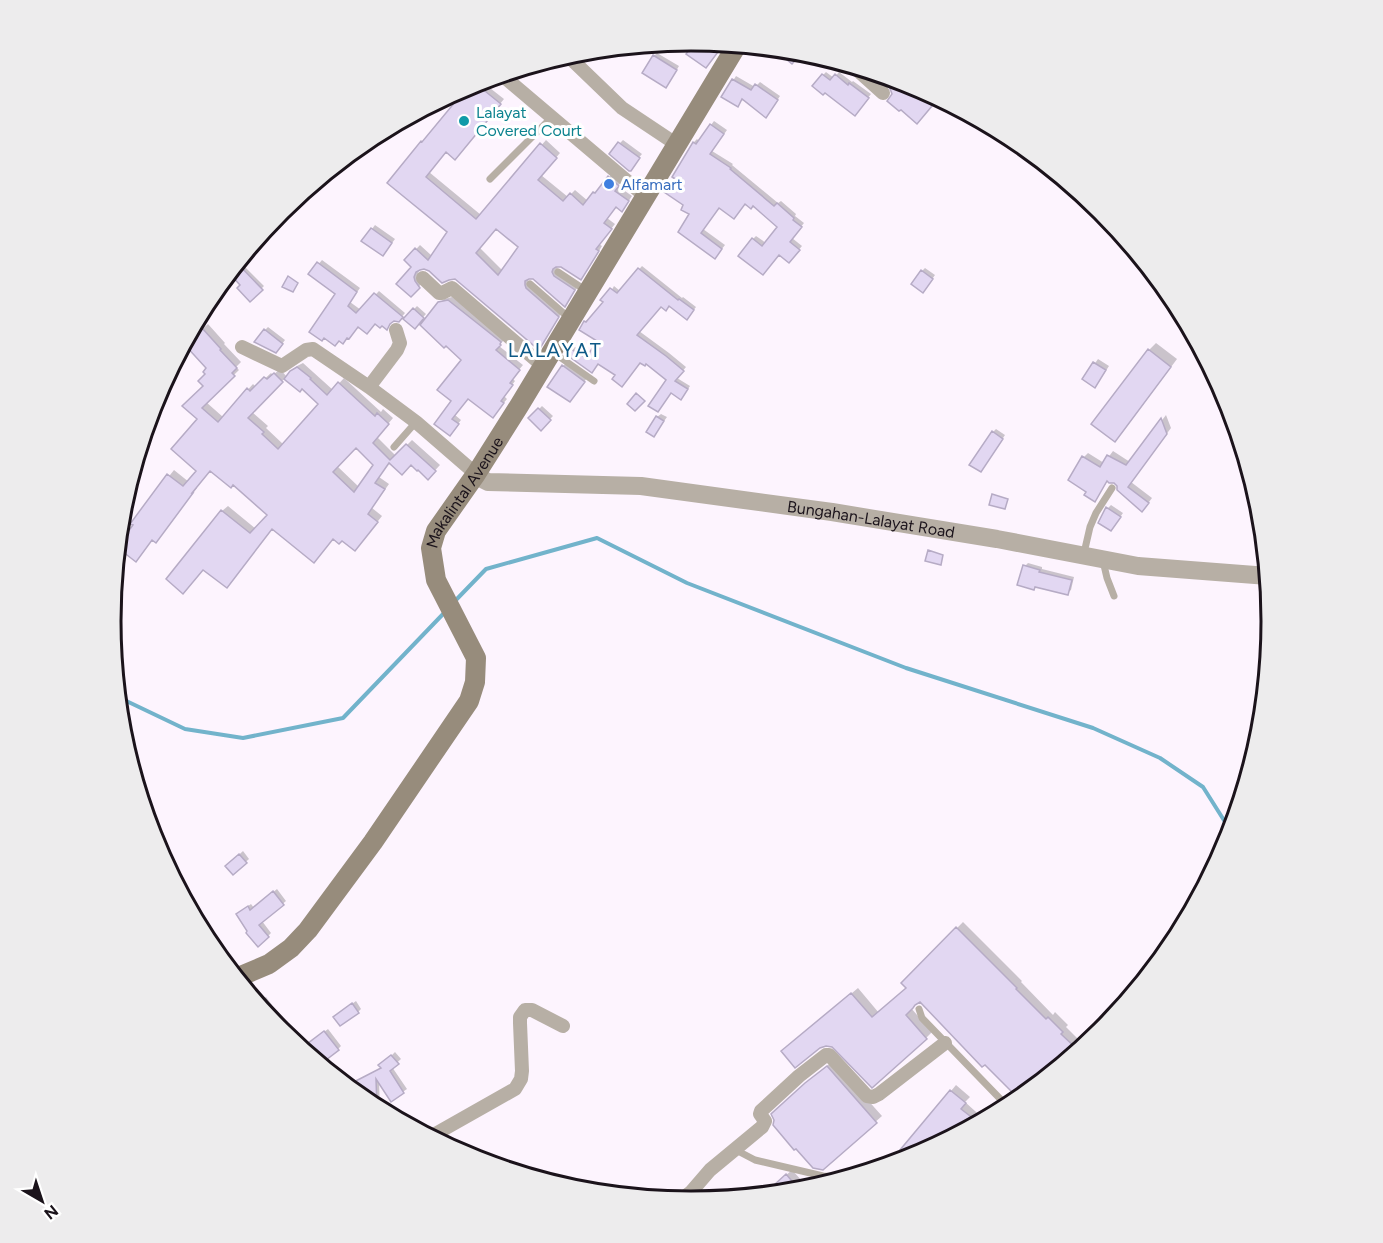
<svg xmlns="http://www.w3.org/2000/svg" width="1383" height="1243" font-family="Figtree,sans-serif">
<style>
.shadow{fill:#0003;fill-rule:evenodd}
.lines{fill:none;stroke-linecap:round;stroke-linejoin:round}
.stream{stroke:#72b3cb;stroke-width:4}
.building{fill:#e2d7f2;stroke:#b6abc5;stroke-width:1.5;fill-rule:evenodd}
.service{stroke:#b7afa5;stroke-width:7}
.minor{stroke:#b7afa5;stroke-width:14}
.tertiary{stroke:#b7afa5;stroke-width:18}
.secondary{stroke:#978c7c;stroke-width:20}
.culture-dot{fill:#0f9aa8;stroke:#fff;stroke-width:2}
.shop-dot{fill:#3f7fe0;stroke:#fff;stroke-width:2}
.labels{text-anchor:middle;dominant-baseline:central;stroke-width:6;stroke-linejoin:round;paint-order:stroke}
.culture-label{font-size:16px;fill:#0d838f;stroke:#fff;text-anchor:start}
.shop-label{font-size:16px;fill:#366cbe;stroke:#fff;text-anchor:start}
.street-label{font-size:16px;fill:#1b131b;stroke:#fff}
.quarter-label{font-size:20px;letter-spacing:1.5px;fill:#0d5986;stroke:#fff}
.rim{fill:none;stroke:#1b131b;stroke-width:3}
</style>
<rect width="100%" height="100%" fill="#fdf4fe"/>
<path class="shadow" d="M697 41 712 43 720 48 709 63 688 54Z
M657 53 679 66 669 83 654 56Z
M826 72 834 78 839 72 852 82 853 81 871 94 858 110 823 75Z
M736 76 755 87 760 82 780 96 769 113 743 98 738 105 723 97Z
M897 80 909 83 920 93 922 92 934 102 917 122 894 95 891 87Z
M481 81 504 99 459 154 446 151 429 172 481 215 546 140 560 153 541 175 568 197 575 190 588 201 613 173 622 181 618 186 632 196 626 205 616 206 607 218 615 224 599 244 602 246 585 274 581 279 561 266 557 265 558 272 578 286 569 301 565 305 534 278 529 277 528 280 530 284 562 312 543 344 538 348 455 278 430 270 419 268 418 277 423 282 411 295 413 267 406 260 420 245 432 256 449 232 390 183 473 84ZM496 228 520 247 503 271 480 248Z
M714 121 727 130 712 151 733 164 732 165 778 203 781 201 796 214 795 216 804 223 792 238 802 246 792 258 779 253 766 270 753 239 756 236 766 243 779 227 753 204 745 203 720 207 703 229 725 245 718 254 680 232 691 214 685 205 676 178 674 176 694 142 697 139 699 141Z
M623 140 642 154 629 169 620 143Z
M375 225 395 239 386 251 363 241Z
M322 260 360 288 350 302 361 310 379 291 405 313 399 320 392 321 390 325 387 328 375 323 367 332 337 293 311 273Z
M241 263 264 286 250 300 242 285 231 273Z
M642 266 682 298 683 297 696 307 690 315 669 305H661L639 331 669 353 686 367 677 378 690 386 684 395 647 362 641 361 617 374 599 362 595 368 572 350 575 347 589 356 599 341 585 322 588 319 590 320 605 302 614 286 620 291Z
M925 268 935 275 926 288 922 271Z
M452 297 504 338 503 341 499 346 523 365 512 378 515 381 504 396 507 399 496 412 469 397 455 415 461 420 450 434 453 400 463 360 440 303 444 299Z
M417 306 426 314 414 327 405 319Z
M208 324 225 343 224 344 241 362 236 367 239 370 206 402 223 417 253 384 256 387 271 373 273 375 280 369 287 377 297 366 303 363 333 390 344 378 381 412 383 409 393 418 377 437 396 456 412 440 440 465 428 478 411 463 390 461 379 477 389 484 372 508 382 516 360 544 342 539 273 527 204 568 222 511 228 506 256 529 269 515 234 483 211 469 196 487 197 488 161 536 153 539 136 560 135 525 132 523 174 470 189 482 198 470 199 419 208 368 186 344ZM285 378 302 388 321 404 284 445 266 428 268 426 252 412ZM356 446 375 465 359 487 337 466Z
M268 327 285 340 279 348 265 330Z
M1156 343 1177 359 1122 433 1114 440 1149 350Z
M1098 359 1109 366 1098 383 1084 379Z
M565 364 587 378 573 397 562 367Z
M542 406 553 416 541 428 530 418Z
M661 414 667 417 654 435 657 417Z
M1166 415 1171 428 1131 482 1152 498 1146 506 1115 481 1108 480 1099 495 1095 500 1084 457 1088 453 1104 463 1113 451 1130 462Z
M996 429 1005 435 984 467 993 432Z
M1111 505 1123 513 1114 526 1108 508Z
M1028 563 1042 567V569L1074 577 1071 590 1067 593 1025 566Z
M243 851 249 859 233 873 227 866Z
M277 889 286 901 262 921 271 933 268 936 241 911 251 904 254 908Z
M963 922 1022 981 1021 982 1053 1015 1055 1012 1068 1025 1066 1027 1085 1046 1019 1101 1016 1097 1017 1096 921 1000 911 1008 932 1032 926 1038 833 1045 789 1046 858 988 879 1013 908 988 903 983Z
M266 997 272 1005 264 1012 257 1004Z
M356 1001 361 1009 358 1012 338 1014Z
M328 1029 341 1046 338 1049 312 1041Z
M395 1052 401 1059 392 1067 407 1089 391 1100 379 1081 380 1110 362 1099V1094L349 1085 382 1067 381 1066Z
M833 1061 882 1116 822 1169 812 1078Z
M956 1085 970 1097 965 1102 985 1120 913 1159 902 1150Z
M792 1170 804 1183 794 1192 763 1195Z"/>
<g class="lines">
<path class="stream" d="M454 602 486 569 597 538 687 583 906 668 1093 728 1160 758 1203 787 1232 833
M118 697 185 729 243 738 343 718 445 612"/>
</g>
<path class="building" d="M695 41 704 42 718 52 706 68 686 54Z
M774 49 792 50 803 52 792 64Z
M653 55 677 70 666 88 642 73Z
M822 74 830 80 835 74 848 85 849 83 869 98 855 116 825 93 823 95 812 86Z
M732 79 751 90 755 84 778 100 766 118 742 99 738 107 721 97Z
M895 79 898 80 916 96 918 94 932 106 917 124 901 110 899 111 887 101 892 94 889 86Z
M475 83 501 104 455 160 446 152 426 177 476 219 540 143 557 158 538 180 563 201 570 193 583 205 593 192 595 193 608 176 619 186 615 191 629 201 622 212 616 207 604 223 612 229 596 249 599 251 581 280 561 267H556L553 269 552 272 554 276 575 290 565 307 533 279H529L525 281V285L526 288 559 317 539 350 455 279 449 280 442 283 429 271 424 269 420 270 416 272 414 277 415 281 420 288 411 297 396 284 411 267 404 260 415 248 428 260 447 232 387 183 421 141 422 142 470 84ZM496 229 518 247 498 275 476 253Z
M710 124 724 134 710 154 731 168 730 169 774 206 777 203 794 218 793 220 802 227 790 242 800 250 789 263 779 255 763 275 738 256 752 238 762 246 777 227 753 206 751 209 745 204 734 219 719 208 701 233 722 249 715 259 678 232 689 214 681 210 683 205 664 192 674 178 672 177 693 142 696 144Z
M618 142 640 158 631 171H629L609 154Z
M371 228 392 243 383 256 361 241Z
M317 262 357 292 348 306 356 313 374 293 403 317 399 322 394 321 390 324 387 330 382 326 380 328 375 324 367 334 358 327 349 339 347 338 343 344 339 341 335 346 324 338 322 341 309 332 335 294 308 274Z
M238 264 263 290 250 302 237 288 240 285 229 273Z
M638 268 678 300 679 299 694 310 687 320 669 306 666 311 661 307 637 335 666 356 684 371 675 381 688 389 681 400 671 393 658 412 648 406 666 380 646 364 645 366 640 363 622 387 612 379 615 375 598 364 592 373 567 355 571 349 586 358 597 341 579 330 584 321 586 322 603 302 600 300 610 288 617 293Z
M921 270 933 279 923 293 911 284Z
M288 276 298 283 293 292 282 287Z
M448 300 501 342 500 344 501 345 496 350 520 370 510 383 513 385 501 401 504 403 493 418 468 399 452 419 459 424 450 436 434 424 451 401 437 390 461 360 446 346 444 348 420 325 438 302Z
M413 308 424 318 415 329 403 319Z
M202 328 221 349 220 350 237 368 232 373 235 376 202 408 218 422 247 388 250 391 264 377 267 379 274 373 283 382 248 418 264 432 262 434 278 449 318 404 302 389 300 392 284 379 290 371 297 367 311 378 310 379 327 395 338 382 375 416 377 413 389 424 373 443 390 460 406 444 436 471 428 480 418 470 417 471 411 465 402 475 389 463 375 483 385 489 368 514 378 522 355 551 342 541 339 544 333 539 314 563 272 529 227 588 203 570 183 594 166 579 221 510 250 533 267 515 233 485 231 488 210 471 192 493H193L156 543 152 540 136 562 118 548V546L133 525 130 524 167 474 183 486 196 471 171 449 197 419 182 406 203 386 198 381 205 374 203 372 206 368 184 344ZM356 448 373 465 354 492 333 472Z
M264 329 283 344 276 353 254 342Z
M1148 349 1171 367 1115 442 1091 424Z
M1093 362 1106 370 1095 388 1082 379Z
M562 365 585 382 570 402 547 387Z
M636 393 645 401 635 411 627 404Z
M538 408 551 420 541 431 528 418Z
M656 416 664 421 654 437 646 432Z
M1161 418 1167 434 1128 487 1149 503 1142 512 1117 490V486L1114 483H1109L1107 481 1095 502 1084 495 1086 492 1068 480 1082 456 1100 467 1107 455 1126 465Z
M992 431 1003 439 981 472 969 465Z
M992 494 1008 499 1005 509 989 505Z
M1106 507 1121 517 1111 531 1098 523Z
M928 550 943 555 941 565 925 561Z
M1023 565 1040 570 1039 572 1072 580 1068 595 1035 587 1034 590 1017 585Z
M239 854 247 863 233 875 225 866Z
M273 891 284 905 259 925 269 937 258 947 246 933 247 931 236 914 248 906 250 910Z
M956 927 1017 988 1016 989 1046 1019 1048 1017 1063 1032 1061 1034 1079 1051 1020 1100 985 1065 982 1067 920 1002 915 1005 913 1008 906 1015 927 1039 872 1088 832 1047 826 1046 820 1048 795 1068 781 1051 851 993 872 1017 906 988 901 983Z
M352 1003 359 1013 340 1026 333 1017Z
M324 1031 339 1050 322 1063 307 1044Z
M391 1055 399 1064 390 1071 404 1093 391 1102 376 1079 377 1109 368 1104 346 1086 381 1068 378 1065Z
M827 1066 877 1123 823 1170 813 1168 796 1149 794 1150 773 1125 774 1120 771 1114 805 1083Z
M950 1090 966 1103 961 1109 979 1123 911 1159 900 1150Z
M786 1174 801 1192 762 1196Z"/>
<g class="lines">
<path class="service" d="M490 179 552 117
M558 272 585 290
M530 284 569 318
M554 353 594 381
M394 447 416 422
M1084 553 1090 527 1096 513 1112 488
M1103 561 1107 578 1114 596
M919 1009 922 1018 1009 1108
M734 1149 755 1160 823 1176 848 1178
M691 1192 714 1200"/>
<path class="minor" d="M567 55 622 108 676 144
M853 66 883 93
M502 75 646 197
M423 278 439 293H442L452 288 543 366
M242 347 282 366 306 350 313 349 369 387 416 422 476 474
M369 387 397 350 400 343 396 330
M430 1137 515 1089 521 1079 522 1071 520 1023V1017L525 1010H532L563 1026
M679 1201 691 1192 710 1170 762 1127 765 1121 760 1114 761 1111 799 1076 826 1055H829L832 1058 867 1096 873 1097 879 1094 945 1043"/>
<path class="tertiary" id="s1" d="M476 474 482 479 488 482 641 486 832 512 997 539 1138 566 1268 576"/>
<path class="secondary" id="s2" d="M236 978 269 964 291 948 308 930 373 842 469 701 475 682 476 658 436 580 431 548 436 531 476 474 519 406 737 45"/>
</g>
<circle class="culture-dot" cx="464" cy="121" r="6"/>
<circle class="shop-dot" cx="609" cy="184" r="6"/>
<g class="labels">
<g class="culture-label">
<text x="476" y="112">Lalayat<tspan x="476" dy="18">Covered Court</tspan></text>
</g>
<g class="shop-label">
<text x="621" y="184">Alfamart</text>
</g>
<g class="street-label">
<text stroke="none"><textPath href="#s2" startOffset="597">Makalintal Avenue</textPath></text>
<text stroke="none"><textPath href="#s1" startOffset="400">Bungahan-Lalayat Road</textPath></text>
</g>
<g class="quarter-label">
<text x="555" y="350">LALAYAT</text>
</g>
</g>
<path d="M0 0H1383V1243H0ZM121 621a570 570 0 1 1 1140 0a570 570 0 1 1-1140 0Z" fill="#edeced" fill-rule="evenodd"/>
<path class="rim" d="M121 621a570 570 0 1 1 1140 0a570 570 0 1 1-1140 0Z"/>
<g transform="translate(42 1201) rotate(141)" stroke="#ffffff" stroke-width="4.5" paint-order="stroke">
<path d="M0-4.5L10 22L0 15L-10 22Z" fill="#1b131b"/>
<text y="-9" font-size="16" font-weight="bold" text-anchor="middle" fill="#1b131b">N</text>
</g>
</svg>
